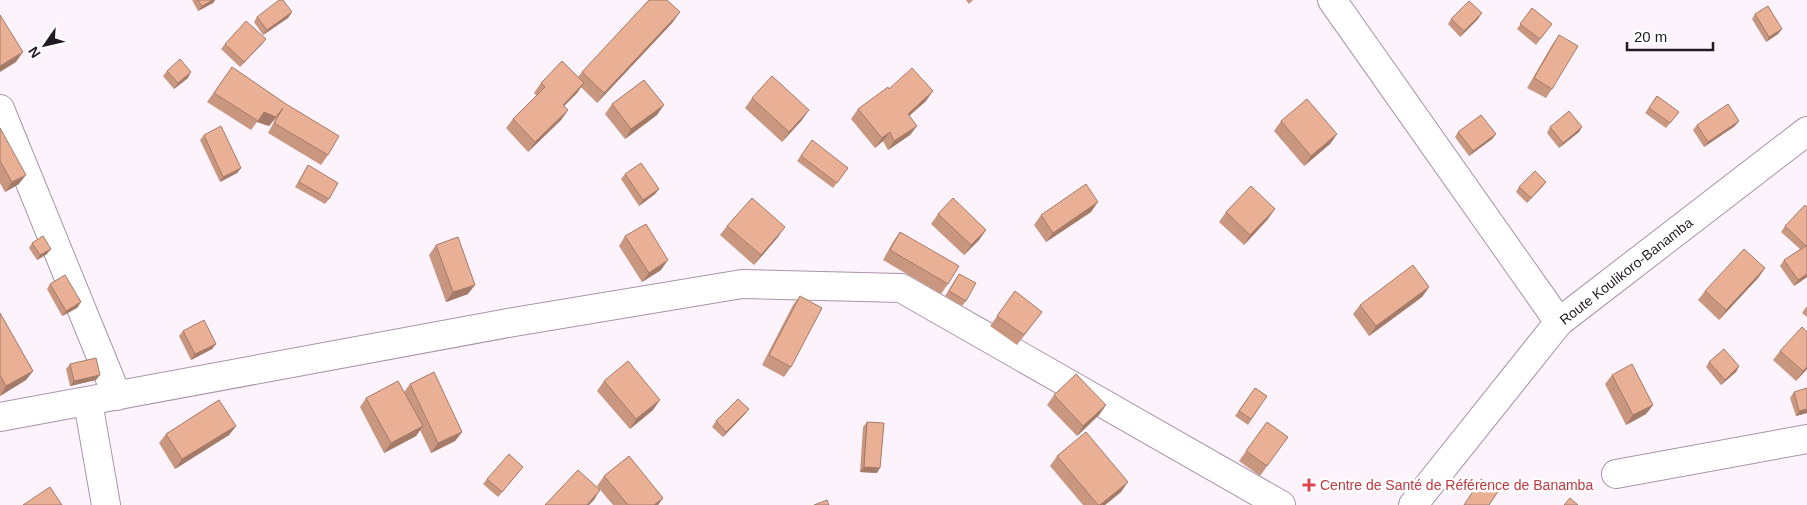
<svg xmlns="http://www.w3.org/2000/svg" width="1807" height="505" font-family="Arial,sans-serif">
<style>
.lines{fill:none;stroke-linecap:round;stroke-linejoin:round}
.minor-casing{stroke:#a994aa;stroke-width:30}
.tertiary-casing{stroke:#a994aa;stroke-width:30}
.minor{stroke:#fff;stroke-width:28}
.tertiary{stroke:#fff;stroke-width:28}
.wall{fill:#c99780}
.shaded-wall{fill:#a47b68}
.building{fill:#eab095;stroke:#a47b68}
.health-dot{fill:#e0444e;stroke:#fff;stroke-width:2}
.labels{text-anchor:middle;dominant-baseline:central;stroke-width:5;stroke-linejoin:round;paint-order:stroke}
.street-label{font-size:14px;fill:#221a22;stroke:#fff}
.health-label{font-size:14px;fill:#be3a42;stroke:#fff;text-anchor:start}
</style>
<rect width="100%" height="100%" fill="#fcf3fc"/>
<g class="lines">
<g class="minor-casing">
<path id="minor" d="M1332 0 1559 322
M0 109 117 396
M88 402 106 505
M0 417 508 323 742 284 901 288 1281 505
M1616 474 1807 439"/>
</g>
<g class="tertiary-casing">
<path id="tertiary" d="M1413 505 1559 322 1807 131"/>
</g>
<use href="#minor" class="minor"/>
<use href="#tertiary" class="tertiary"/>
</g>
<path class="wall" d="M192 0H215L213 3 198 11Z
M966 0H973L969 4Z
M1532 8 1552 24 1536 45 1517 29Z
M292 12 288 18 263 35 254 22 257 17Z
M1755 14 1782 29 1778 34 1766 42 1752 19Z
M1451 19H1478L1460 37 1448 24Z
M673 22 597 103 581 87 577 93 564 106 568 110 561 120 528 152 506 128 513 119 537 96 534 93 541 83 578 77 582 72Z
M1559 35 1552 89 1546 98 1527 88 1552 45Z
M266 39 262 44 240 67 221 49 225 44Z
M232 67 286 104 328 155 321 165 268 133 276 118 269 126 257 122 251 130 207 102Z
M167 71 188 78 174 89 163 76Z
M889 89 926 101 909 116 917 126 910 135 888 150 883 141 875 148 851 119 858 109Z
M1657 96 1679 112 1666 128 1645 113Z
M752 98 802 120 782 142 745 108Z
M612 104 657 115 625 139 605 114Z
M1281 121 1337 134 1330 144 1304 166 1274 131Z
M1697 125 1735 126 1704 147 1693 130Z
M1550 127H1582L1579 132 1559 148 1547 133Z
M0 128 19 184 5 192 0 183Z
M1458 132 1496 134 1492 139 1469 156 1455 137Z
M204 135 241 168 237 173 220 182 200 140Z
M812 140 848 168 833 188 797 161Z
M308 165 329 199 325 204 295 187Z
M625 174 659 189 655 194 639 206 621 179Z
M1546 182 1542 187 1527 203 1516 192 1519 187Z
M1807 207V246H1806L1807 247V277L1794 286 1780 266 1784 260 1800 249 1781 232 1785 226Z
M1091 212 1046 242 1034 225 1041 215Z
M1226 212 1268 219 1244 245 1219 222Z
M938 214 986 230 979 240 964 255 931 224Z
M727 226 778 237 754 265 720 235Z
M900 232 948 284 941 294 883 260 893 242Z
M625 236 661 270 642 282 619 246Z
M32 243 47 254 37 260 29 248Z
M436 245 468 294 446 302 429 255Z
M1765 268 1758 278 1719 320 1698 300 1705 291Z
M959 274 966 301 962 306 945 296Z
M50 284 81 302 77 308 62 316 47 289Z
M1429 287 1422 297 1369 336 1353 314 1360 305Z
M1015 291 1042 312 1017 345 990 326Z
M800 296 791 367 784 377 762 365 793 305Z
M1807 306V317L1802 313Z
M0 313 33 371 26 380 0 396Z
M183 331 216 344 212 349 191 360 179 336Z
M1807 332V369L1796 381 1773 360 1780 351Z
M1709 362 1739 366 1736 372 1721 385 1706 367Z
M70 364 96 380 70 386 66 369Z
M1612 375 1653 405 1646 414 1626 425 1605 384Z
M604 381 653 410 630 429 597 391Z
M410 384 462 432 455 441 431 453 420 430 416 436 384 453 360 407 366 398 404 392Z
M1255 388 1267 396 1248 425 1235 416Z
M1794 392 1807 413 1796 416 1790 398Z
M1054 395 1106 405 1099 415 1077 436 1047 405Z
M749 409 745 414 723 437 712 427 716 421Z
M867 422 877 473 860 472 863 427Z
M1267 422 1288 437 1260 476 1239 461Z
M236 426 229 435 175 469 159 443 166 434Z
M1057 456 1121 492 1105 505H1083L1050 466Z
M519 472 498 497 483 484 487 479Z
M604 476 663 498 658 505H613L597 486Z"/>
<path class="shaded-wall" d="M213 0H215L213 3 198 11 202 6Z
M292 12 288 18 263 35 267 30Z
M680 12 673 22 597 103 604 93Z
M1482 13 1478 19 1460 37 1464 31Z
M1782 29 1778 34 1766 42 1769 37Z
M266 39 262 44 240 67 244 62Z
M23 52 16 62 0 72V66Z
M191 72 188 78 174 89 178 83Z
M584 83 577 93 556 114 563 105Z
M933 91 926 101 901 123 908 114Z
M664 105 657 115 625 139 631 129Z
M283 108 269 126 257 122 264 112Z
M568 110 561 120 528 152 535 142Z
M809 110 802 120 782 142 789 132Z
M1739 121 1735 126 1704 147 1708 142Z
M917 126 910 135 888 150 894 141Z
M1582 127 1579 132 1559 148 1563 143Z
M890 132 883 141 875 148 882 138Z
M1337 134 1330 144 1304 166 1311 156Z
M1496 134 1492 139 1469 156 1473 151Z
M241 168 237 173 220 182 223 177Z
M26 175 19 184 5 192 12 182Z
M1546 182 1542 187 1527 203 1531 198Z
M659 189 655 194 639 206 643 200Z
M1098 202 1091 212 1046 242 1053 233Z
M1275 209 1268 219 1244 245 1250 235Z
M785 227 778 237 754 265 761 255Z
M986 230 979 240 964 255 971 245Z
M51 249 47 254 37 260 40 255Z
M668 260 661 270 642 282 649 273Z
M1765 268 1758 278 1719 320 1726 310Z
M1807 274V277L1794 286 1798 280Z
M475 285 468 294 446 302 453 292Z
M1429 287 1422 297 1369 336 1376 326Z
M81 302 77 308 62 316 66 311Z
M216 344 212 349 191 360 195 354Z
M1739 366 1736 372 1721 385 1725 380Z
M1807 367V369L1796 381 1803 371Z
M33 371 26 380 0 396 6 386Z
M100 375 96 380 70 386 74 381Z
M660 400 653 410 630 429 636 419Z
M1106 405 1099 415 1077 436 1083 426Z
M1653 405 1646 414 1626 425 1633 415Z
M749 409 745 414 723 437 726 432Z
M1807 409V413L1796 416 1799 411Z
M236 426 229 435 175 469 182 459Z
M423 426 416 436 384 453 391 443Z
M462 432 455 441 431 453 438 443Z
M864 467 880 468 877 473 860 472Z
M1128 482 1121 492 1105 505H1100Z
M600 490 594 500 589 505H587Z
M663 498 658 505H654Z"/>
<path class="building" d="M198 0H213L202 6Z
M279 0H283L292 12 267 30 257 17Z
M649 0H667L680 12 604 93 582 72Z
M1469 1 1482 13 1464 31 1451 19Z
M1768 6 1782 29 1769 37 1755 14Z
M1532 8 1552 24 1540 39 1520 24Z
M0 15 23 52 0 66Z
M246 21 266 39 244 62 225 44Z
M1559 35 1578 46 1552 89 1534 78Z
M180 59 191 72 178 83 167 71Z
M562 61 584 83 563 105 568 110 535 142 513 119 545 87 541 83Z
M232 67 286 104 339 136 328 155 274 123 283 108 276 117 264 112 258 121 214 93Z
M912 68 933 91 908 114 917 126 894 141 890 132 882 138 858 109 888 87 889 89Z
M772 76 809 110 789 132 752 98Z
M644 80 664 105 631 129 612 104Z
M1657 96 1679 112 1670 123 1649 108Z
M1307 99 1337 134 1311 156 1281 121Z
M1728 104 1739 121 1708 142 1697 125Z
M1569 111 1582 127 1563 143 1550 127Z
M1481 115 1496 134 1473 151 1458 132Z
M221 126 241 168 223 177 204 135Z
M0 128 26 175 12 182 0 161Z
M812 140 848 168 837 183 801 156Z
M641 163 659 189 643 200 625 174Z
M308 165 338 183 329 199 299 182Z
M1535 171 1546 182 1531 198 1519 187Z
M1086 184 1098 202 1053 233 1041 215Z
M1251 186 1275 209 1250 235 1226 212Z
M752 198 785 227 761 255 727 226Z
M953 198 986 230 971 245 938 214Z
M1805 205 1807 207V244L1806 246 1807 247V274L1798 280 1784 260 1806 246 1785 226Z
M646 224 668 260 649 273 625 236Z
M900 232 959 266 948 284 890 250Z
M43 236 51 249 40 255 32 243Z
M458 237 475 285 453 292 436 245Z
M1744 249 1765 268 1726 310 1705 291Z
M1413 265 1429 287 1376 326 1360 305Z
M959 274 976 283 966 301 949 291Z
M65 275 81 302 66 311 50 284Z
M1015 291 1042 312 1024 335 997 316Z
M800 296 822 308 791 367 769 355Z
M0 313 33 371 6 386 0 375Z
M204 320 216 344 195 354 183 331Z
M1802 327 1807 332V367L1803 371 1780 351Z
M1724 349 1739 366 1725 380 1709 362Z
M96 358 100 375 74 381 70 364Z
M628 361 660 400 636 419 604 381Z
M1632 364 1653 405 1633 415 1612 375Z
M434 372 462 432 438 443 410 384Z
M1076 374 1106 405 1083 426 1054 395Z
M398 381 423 426 391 443 366 398Z
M1255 388 1267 396 1251 419 1239 411Z
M1807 388V409L1799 411 1794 392Z
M738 399 749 409 726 432 716 421Z
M219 400 236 426 182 459 166 434Z
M867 422 884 423 880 468 864 467Z
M1267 422 1288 437 1267 466 1246 451Z
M1086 432 1128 482 1100 505H1098L1057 456Z
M509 454 523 467 502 492 487 479Z
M629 456 663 498 654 505H628L604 476Z
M578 470 600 490 587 505H545Z
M1481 479 1499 490 1489 505H1464Z
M50 487 62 505H23Z
M1570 498 1578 505H1564Z
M827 500 829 505H814Z"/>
<path class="health-dot" d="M1306.5 477.5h5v5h5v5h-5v5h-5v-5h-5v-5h5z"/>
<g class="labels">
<g class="street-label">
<text transform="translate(1626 271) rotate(-38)">Route Koulikoro-Banamba</text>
</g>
<g class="health-label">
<text x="1320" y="485">Centre de Santé de Référence de Banamba</text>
</g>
</g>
<g transform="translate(45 45) rotate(236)" stroke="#ffffff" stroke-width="4" paint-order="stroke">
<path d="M0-4L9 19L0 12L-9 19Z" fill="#221a22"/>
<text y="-8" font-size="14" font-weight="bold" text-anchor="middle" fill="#221a22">N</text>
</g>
<path d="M1627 42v8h86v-8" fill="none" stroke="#221a22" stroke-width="2.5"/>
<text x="1634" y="42" font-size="15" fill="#221a22" stroke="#ffffff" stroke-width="4" paint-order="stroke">20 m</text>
</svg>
